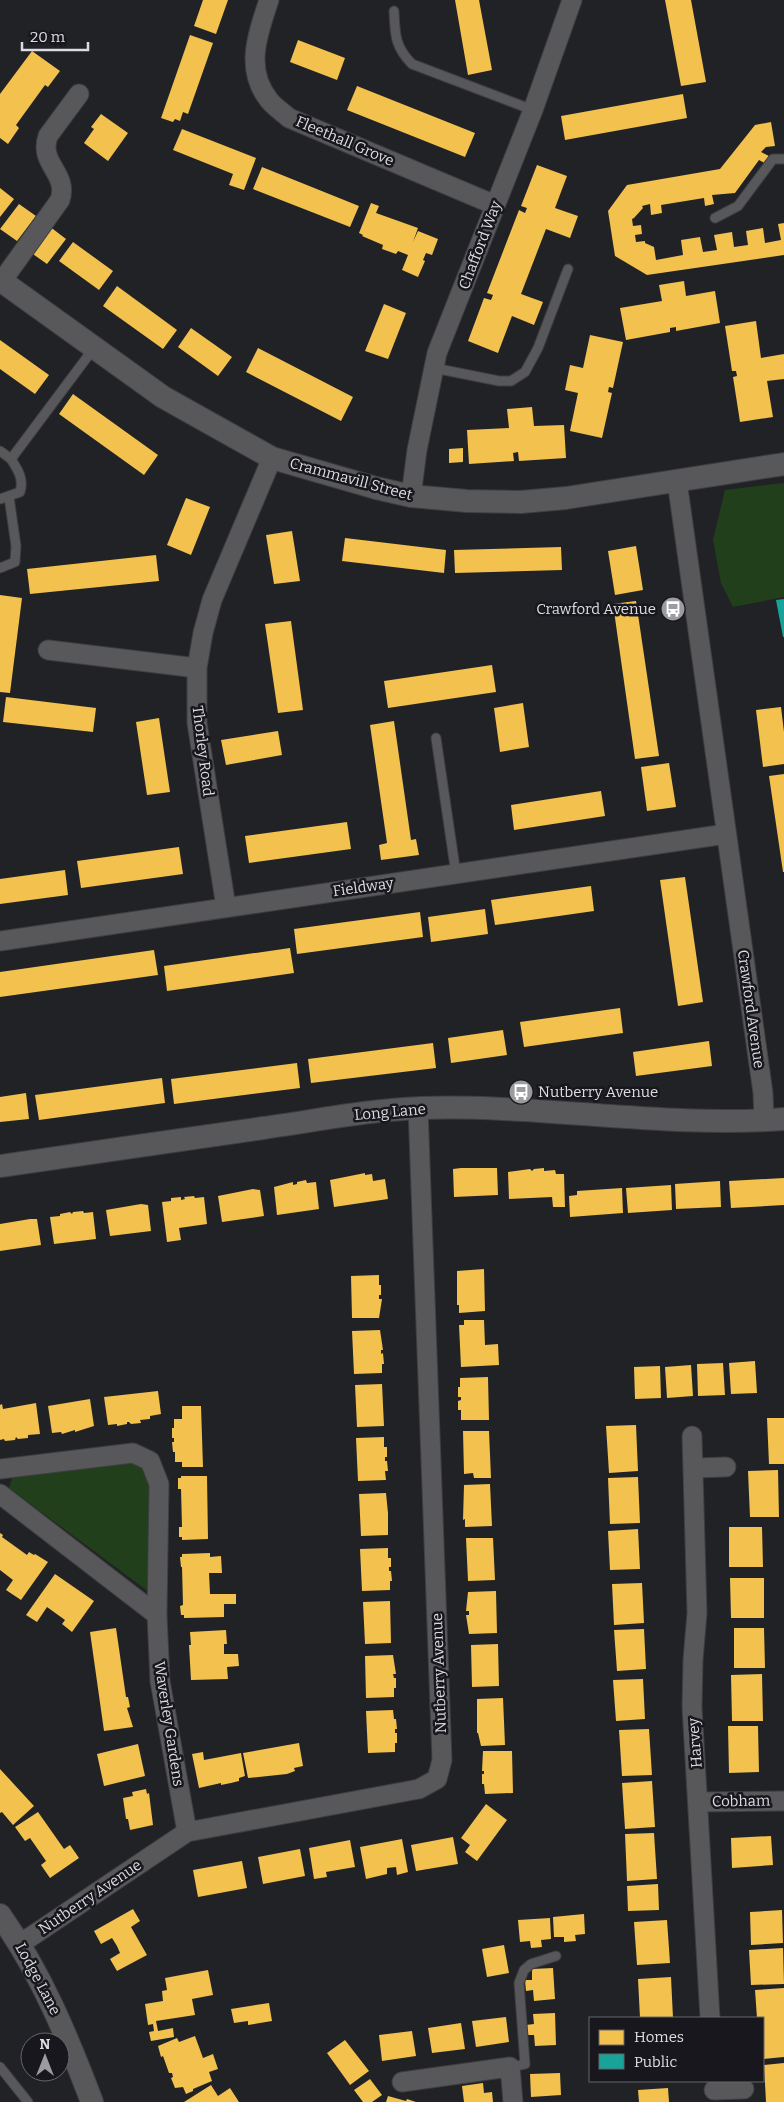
<svg xmlns="http://www.w3.org/2000/svg" width="784" height="2102" font-family="Bitter,serif">
	<style>
		.green { fill: #223f1c }
		.homes { fill: #f2c14e }
		.public { fill: #17a398 }
		.lines { fill: none; stroke-linecap: round; stroke-linejoin: round }
		.service-casing { stroke: #3d3e41; stroke-width: 11 }
		.minor-casing { stroke: #3d3e41; stroke-width: 21 }
		.tertiary-casing { stroke: #3d3e41; stroke-width: 24 }
		.service { stroke: #58585b; stroke-width: 9 }
		.minor { stroke: #58585b; stroke-width: 19 }
		.tertiary { stroke: #58585b; stroke-width: 22 }
		.labels { text-anchor: middle; stroke-width: 5; stroke-linejoin: round; paint-order: stroke }
		.street-label { font-size: 15px; fill: #dcdce1; stroke: #17171d }
		.poi-label { font-size: 15px; fill: #dcdce1; stroke: #17171d; text-anchor: end }
	</style>
	<rect width="100%" height="100%" fill="#212226"/>
	<path class="green" d="M784 483V597L733 607 721 583 713 540 725 490Z
		M125 1456 149 1471V1592L9 1488 14 1473Z"/>
	<path class="homes" d="M203 0H228L216 34 194 26Z
		M455 0H479L492 70 468 75Z
		M665 0H691L706 82 681 86Z
		M190 35 213 43 188 114 183 112 180 121 175 119 173 122 161 118Z
		M298 40 345 58 337 80 290 62Z
		M32 51 60 71 48 87 45 85 16 125 19 128 8 144 0 138V94Z
		M357 86 475 133 465 157 347 110Z
		M683 94 687 118 565 140 561 116Z
		M101 114 128 133 108 161 84 143 94 129 91 127Z
		M771 122 775 146 766 147 761 152 771 157 766 164 759 160 735 193 712 195 714 204 705 206 704 198 661 205 662 213 651 215 650 204 642 206 643 208 634 218 632 219 633 226 641 225 642 234 635 235 636 242 645 241V243L654 247 656 260 683 255 681 240 700 237 703 252 717 250 714 235 732 232 734 247 748 245 746 231 763 228 765 243 781 240 778 224 784 223V255L647 275 615 256 608 211 627 185 720 169 755 125Z
		M182 129 256 158 244 190 229 185 233 174 173 150Z
		M537 165 567 176 555 208 578 216 570 238 546 229 521 294 543 302 534 325 512 316 498 353 468 341 484 298 491 300 493 295 487 293 519 210 525 213 527 208 521 206Z
		M262 167 359 206 350 227 253 189Z
		M0 188 14 199 0 217Z
		M371 203 379 206 376 213 418 228 413 242 418 231 438 239 432 255 426 253 423 260 425 261 418 277 402 270 408 255 398 251 396 254 382 249 383 245 362 236 363 235 359 233Z
		M19 204 36 216 17 241 0 229Z
		M49 226 66 239 47 264 30 252Z
		M73 242 113 271 99 290 59 261Z
		M684 281 686 296 715 291 720 323 676 331V327L670 328V332L626 340 620 308 662 301 659 285Z
		M117 286 177 330 163 349 103 306Z
		M384 304 406 313 388 359 365 351Z
		M756 321 761 358 784 354V379L767 381 773 417 740 422 733 377 737 376 736 371H732L725 326Z
		M191 328 232 357 218 376 178 347Z
		M590 335 623 342 613 388 609 387 608 392 612 393 602 438 570 431 578 393 565 390 570 365 583 368Z
		M0 340 49 375 35 394 0 369Z
		M258 348 353 397 341 421 246 372Z
		M73 394 158 455 144 475 59 414Z
		M532 407 534 426 564 425 566 458 519 461 518 452 513 453 514 461 469 464 467 430 509 428 507 409Z
		M463 448V462L449 463V449Z
		M186 498 210 507 191 555 167 545Z
		M292 531 300 581 274 584 266 535Z
		M345 538 446 550 444 573 342 561Z
		M636 546 643 590 615 595 608 551Z
		M561 547 562 570 455 573 454 550Z
		M156 555 159 581 30 594 27 569Z
		M0 595 22 598 10 693 0 692Z
		M636 601 659 756 635 759 613 604Z
		M291 621 303 710 278 713 265 624Z
		M492 665 496 692 388 708 384 681Z
		M6 697 96 708 93 732 3 722Z
		M523 703 529 747 500 752 494 708Z
		M781 707 784 732V764L763 767 756 710Z
		M159 718 170 792 147 795 136 722Z
		M394 721 411 840 416 839 419 855 381 860 379 845 387 843 370 725Z
		M278 731 282 755 226 765 221 740Z
		M669 763 676 807 647 811 641 767Z
		M784 774V872H783L769 776Z
		M601 791 605 816 514 830 511 805Z
		M347 822 351 849 249 863 245 836Z
		M179 847 183 874 81 888 77 861Z
		M65 870 68 895 0 904V879Z
		M685 877 703 1002 678 1006 660 880Z
		M591 886 594 911 495 925 491 900Z
		M485 909 488 934 431 942 428 917Z
		M420 912 423 937 297 954 294 929Z
		M290 948 294 973 167 991 164 966Z
		M154 950 158 975 0 997V972Z
		M620 1008 623 1033 524 1047 520 1022Z
		M503 1030 507 1055 451 1063 448 1038Z
		M709 1041 712 1066 636 1076 633 1052Z
		M433 1043 436 1068 311 1083 308 1059Z
		M297 1063 300 1088 174 1104 171 1079Z
		M162 1078 165 1103 39 1120 35 1095Z
		M26 1093 29 1119 0 1122V1097Z
		M461 1168H497L498 1195 454 1197 453 1169Z
		M544 1168V1171L555 1170 556 1174H564L565 1207H553L552 1197 509 1199 508 1172 530 1169 532 1171 534 1169Z
		M365 1173V1175L372 1174 373 1181 385 1179 388 1199 334 1207 330 1180Z
		M784 1178V1205L731 1208 729 1181Z
		M306 1180 307 1183 316 1182 319 1209 277 1215 274 1187 293 1182V1185L297 1184V1182Z
		M720 1181 721 1207 676 1209 675 1184Z
		M671 1185 672 1210 628 1213 626 1188Z
		M622 1188 623 1213 570 1217 569 1196 577 1195V1191Z
		M253 1189 260 1190 264 1216 222 1222 218 1196Z
		M194 1196 195 1198 204 1197 207 1224 179 1228 181 1240 167 1242 162 1202 171 1201V1198L181 1197V1200L185 1199 184 1197Z
		M141 1204 148 1205 151 1231 110 1236 106 1210Z
		M83 1211 84 1213 93 1212 96 1239 54 1244 50 1217 60 1216V1214L70 1212 72 1214 73 1212Z
		M30 1219H37L41 1245 0 1251V1224Z
		M484 1269 485 1311 459 1313V1305H457V1271Z
		M379 1275V1285H381V1295H379V1299H382L379 1318H352L351 1276Z
		M464 1320H484L485 1345 498 1344 499 1365 461 1367 459 1325H464Z
		M380 1330 383 1350H381V1354L383 1353 384 1364H382V1373L354 1374 352 1331Z
		M755 1361 757 1393 731 1394 729 1363Z
		M723 1363 725 1395 698 1396 697 1364Z
		M691 1365 693 1396 667 1398 665 1367Z
		M660 1366 661 1398 635 1399 634 1367Z
		M488 1377 489 1420H461V1410H458V1401L461 1400V1397H458V1387H460V1378Z
		M382 1384 384 1426 357 1427 355 1385Z
		M158 1391 161 1414 150 1416V1419L140 1420 141 1423 131 1424 129 1422H127V1424L117 1426V1424L108 1425 104 1397Z
		M90 1399 94 1426 75 1432V1430L62 1434 61 1432 52 1433 48 1406Z
		M36 1403 40 1434 28 1435V1438L18 1439 16 1437 15 1440 5 1441 4 1439 0 1440V1405L2 1404 3 1409Z
		M182 1406H201L203 1467H182V1462H175V1452H173L172 1442H174V1438H172V1428H174V1419H182Z
		M767 1418H784V1464H769Z
		M636 1425 638 1471 609 1473 606 1426Z
		M463 1431H489L491 1478H474L473 1473 464 1474Z
		M384 1437V1447H387V1457H385V1461H387L388 1471H385L386 1480 358 1481 356 1438Z
		M778 1470 779 1517H750L748 1471Z
		M181 1476H207L208 1539 182 1540V1537H179V1527H182L181 1489H178V1478H181Z
		M638 1477 640 1523 610 1524 608 1478Z
		M490 1484 492 1526 465 1527V1519L463 1520 464 1485Z
		M386 1493 388 1513V1535L361 1536 359 1494Z
		M729 1527H762L763 1567H729Z
		M638 1529 640 1569 610 1570 608 1531Z
		M0 1533 3 1535 2 1537 27 1555 29 1552 34 1555 35 1554 48 1562 21 1600 6 1590 13 1580 0 1570Z
		M466 1538H493L495 1580 468 1581Z
		M388 1548V1558H391V1567H389V1571H391L392 1581H390V1590L362 1591 360 1549Z
		M210 1553V1557L221 1556 222 1573H209L210 1594H236V1604H224V1617L184 1618V1615H181L180 1606 183 1605 182 1567H181L180 1557H182V1554Z
		M55 1574 94 1601 72 1632 62 1624 65 1620 47 1607 37 1622 26 1615Z
		M730 1578H764V1618H731Z
		M642 1583 644 1623 614 1625 612 1584Z
		M496 1591 497 1633 469 1634 466 1615H469V1611H466L468 1592Z
		M390 1601 391 1643 365 1644 363 1602Z
		M116 1628 126 1697H128L130 1707 127 1708 133 1727 104 1731 90 1632Z
		M734 1628H764L765 1668H734Z
		M644 1629 646 1669 617 1671 614 1630Z
		M226 1630 227 1644H224V1654H238L239 1666 227 1667 228 1679 191 1680 189 1645H191L190 1632Z
		M498 1644 499 1686 472 1687 471 1645Z
		M393 1655 396 1674H393L394 1678H396V1688H394V1697L366 1698 365 1656Z
		M762 1674 763 1721H732L731 1675Z
		M643 1679 645 1719 616 1721 613 1680Z
		M503 1698 505 1745 481 1746 478 1733H477V1699Z
		M393 1710 394 1719H396L397 1729H395V1733H397V1743H395V1752L368 1753 366 1711Z
		M728 1726H758L759 1772 729 1773Z
		M649 1729 652 1775 622 1776 619 1730Z
		M299 1743 303 1766 294 1768 295 1771 287 1774 248 1778 243 1753Z
		M138 1744 145 1776 104 1786 97 1754Z
		M483 1751H512L513 1793 485 1794 484 1784H482V1774H484V1771H482Z
		M203 1752 204 1760 241 1753 245 1776 239 1778V1781L231 1783 221 1785V1783L199 1788 192 1754Z
		M0 1769 34 1806 13 1825 2 1812 0 1813Z
		M652 1781 655 1827 625 1829 622 1783Z
		M146 1789 147 1794 149 1793 153 1825 130 1830 128 1819H126L123 1798 133 1796 132 1792Z
		M486 1804 507 1820 477 1861 465 1852 470 1845 461 1838Z
		M38 1812 64 1849 70 1845 79 1858 50 1878 41 1865 46 1861 30 1838 25 1841 15 1827Z
		M654 1833 657 1879 627 1881 625 1834Z
		M771 1836 773 1865 732 1868 731 1838Z
		M453 1837 458 1864 416 1871 411 1845Z
		M402 1839 408 1872 397 1875 396 1867 387 1868V1874L366 1879 360 1847Z
		M350 1840 355 1867 326 1872 327 1877 314 1879 309 1848Z
		M300 1849 305 1876 263 1884 258 1857Z
		M242 1861 247 1888 198 1897 193 1870Z
		M658 1884 659 1910 628 1911 627 1886Z
		M133 1909 140 1921 131 1927 147 1955 117 1971 110 1959 120 1953 117 1946 112 1938 101 1944 94 1931Z
		M782 1910 783 1943 751 1945 750 1912Z
		M584 1914 585 1934 575 1935 576 1941 564 1942V1937H554L553 1917Z
		M550 1918 551 1939 541 1940 542 1947 531 1948 530 1941 520 1942 518 1920Z
		M667 1920 670 1963 637 1965 634 1922Z
		M504 1945 509 1973 487 1977 482 1949Z
		M783 1948 784 1984 751 1985 749 1950Z
		M553 1968 555 1999 534 2001 533 1990 526 1991 525 1980H532V1969Z
		M208 1970 213 1995 192 1999 195 2015 156 2021 158 2031 173 2028 174 2037 151 2041 149 2032 154 2031 153 2024 148 2025 145 2004 163 2001 162 1991 167 1990 165 1978Z
		M671 1977 673 2018H640L638 1979Z
		M784 1988V2057L763 2059V2018H757L755 1990Z
		M269 2003 272 2021 248 2025V2021L234 2023 231 2009Z
		M555 2013 556 2045 535 2046 534 2035H527L526 2025 534 2024 533 2014Z
		M506 2017 509 2042 476 2047 472 2021Z
		M461 2023 465 2049 432 2053 428 2028Z
		M412 2031 416 2056 382 2061 379 2035Z
		M195 2036 203 2058 213 2054 218 2069 209 2072 212 2081 193 2089V2091L186 2094 183 2087 175 2088 171 2078 173 2077 172 2073H169L163 2056 161 2057 158 2046 177 2038 179 2042Z
		M345 2040 369 2071 350 2085 327 2053Z
		M784 2063V2102H766L764 2065Z
		M560 2073 561 2095 531 2097 530 2074Z
		M370 2079 382 2095 372 2102H363L354 2090Z
		M483 2083 484 2093 492 2092 493 2102H464L462 2086Z
		M211 2085 218 2096 230 2088 239 2102H184Z
		M668 2088 669 2102H639L638 2090Z
		M388 2096 406 2101 407 2099 416 2102H386Z"/>
	<path class="public" d="M784 599V637H783L776 600Z"/>
	<g class="lines">
		<defs>
			<path id="service" d="M394 11C395 35 395 47 412 64L533 110
				M715 218 738 206 773 159H784
				M434 368 499 381H511L525 372 538 348 568 269
				M0 451 11 459
				M0 499 20 492C24 479 18 470 11 459L94 348
				M0 568 15 562 16 546 9 497
				M436 738 456 874
				M0 2067 28 2102
				M510 2067 525 2064 519 1983 524 1970 531 1964 556 1956"/>
			<path id="minor" d="M269 0C258 33 244 69 269 100 274 107 283 112 289 118L495 205
				M2 281 60 200C69 173 38 164 48 136L79 94
				M677 481 763 1093 764 1120
				M411 496 417 450 437 353 533 110 572 0
				M48 650 197 668
				M226 907 197 723V668L203 633 212 600 272 458
				M0 941 726 834
				M692 1436 697 1613 693 1660 692 1707 710 2018
				M693 1468 726 1467
				M0 1469 133 1453 150 1461 159 1484 157 1615 160 1681 187 1832
				M0 1494 157 1615
				M698 1802 784 1801
				M20 1944 187 1832 419 1789 437 1779 442 1760 418 1108
				M402 2082 510 2067 513 2102
				M714 2090 744 2089"/>
			<path id="tertiary" d="M0 280 163 397 272 458 376 488 411 496 467 501 521 502 566 498 784 464
				M0 1166C88 1153 175 1141 263 1128 314 1121 368 1110 420 1108 541 1104 663 1128 784 1119
				M0 1915C41 1973 67 2036 92 2102"/>
		</defs>
		<use href="#service" class="service-casing"/>
		<use href="#minor" class="minor-casing"/>
		<use href="#tertiary" class="tertiary-casing"/>
		<use href="#service" class="service"/>
		<use href="#minor" class="minor"/>
		<use href="#tertiary" class="tertiary"/>
	</g>
	<defs>
		<symbol id="bus-disc" viewBox="-11 -11 22 22"><circle r="9.5" fill="#9b9ba0" stroke="#17171d"/><path d="M-5-6H5V4H4V6H2V4H-2V6H-4V4H-5ZM-3.5-4V0h7V-4ZM-3.5 1.2v1.5H-2V1.2ZM2 1.2v1.5H3.5V1.2Z" fill="#fff"/></symbol>
	</defs>
	<g fill-rule="evenodd">
		<use href="#bus-disc" x="659" y="595" width="28" height="28"/>
		<use href="#bus-disc" x="507" y="1078" width="28" height="28"/>
	</g>
	<g class="labels">
		<g class="street-label">
			<text transform="translate(345 141) rotate(23)" y="5">Fleethall Grove</text>
			<text transform="translate(480 245) rotate(-69)" y="5">Chafford Way</text>
			<text transform="translate(351 479) rotate(15)" y="5">Crammavill Street</text>
			<text transform="translate(203 751) rotate(83)" y="5">Thorley Road</text>
			<text transform="translate(363 887) rotate(-8)" y="5">Fieldway</text>
			<text transform="translate(751 1009) rotate(82)" y="5">Crawford Avenue</text>
			<text transform="translate(390 1112) rotate(-5)" y="5">Long Lane</text>
			<text transform="translate(439 1673) rotate(-92)" y="5">Nutberry Avenue</text>
			<text transform="translate(169 1724) rotate(81)" y="5">Waverley Gardens</text>
			<text transform="translate(695 1743) rotate(-94)" y="5">Harvey</text>
			<text transform="translate(741 1801) rotate(-1)" y="5">Cobham</text>
			<text transform="translate(90 1897) rotate(-34)" y="5">Nutberry Avenue</text>
			<text transform="translate(38 1979) rotate(62)" y="5">Lodge Lane</text>
		</g>
		<g class="poi-label">
			<text x="656" y="614">Crawford Avenue</text>
			<text x="538" y="1097" text-anchor="start">Nutberry Avenue</text>
		</g>
	</g>
	<rect x="589" y="2017" width="175" height="65" fill="#17171d" stroke="#66666b"/>
	<rect x="599" y="2030" width="25" height="15" fill="#f2c14e" stroke="#66666b"/>
	<text x="634" y="2042" font-size="15" fill="#dcdce1">Homes</text>
	<rect x="599" y="2054" width="25" height="15" fill="#17a398" stroke="#66666b"/>
	<text x="634" y="2067" font-size="15" fill="#dcdce1">Public</text>
	<g transform="translate(45 2057)"><circle r="24" fill="#17171d" stroke="#66666b"/>
	<path d="M0-4L9 19L0 12L-9 19Z" fill="#9b9ba0"/>
	<text y="-8" font-size="14" font-weight="bold" text-anchor="middle" fill="#dcdce1">N</text>
	</g>
	<path d="M22 42v8h66v-8" fill="none" stroke="#dcdce1" stroke-width="2.5"/>
	<text x="30" y="42" font-size="15" fill="#dcdce1" stroke="#17171d" stroke-width="4" paint-order="stroke">20 m</text>
</svg>
